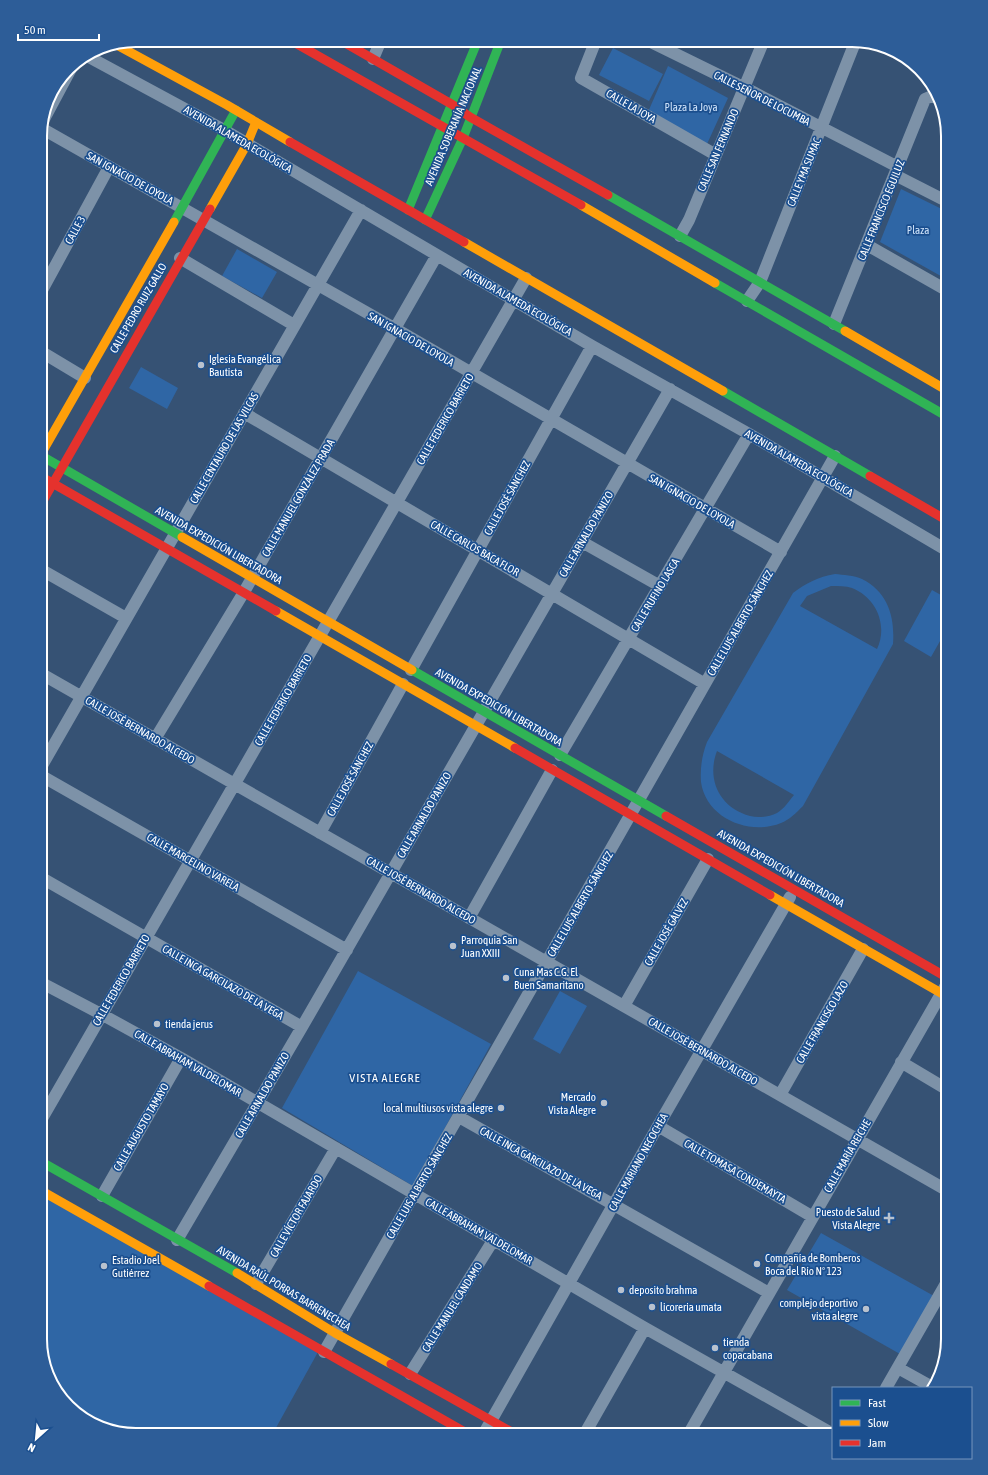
<svg xmlns="http://www.w3.org/2000/svg" width="988" height="1475" font-family="'Asap Condensed',sans-serif">
	<style>
		.green { fill: #2f66a5; fill-rule: evenodd }
		.lines { fill: none; stroke-linecap: round; stroke-linejoin: round }
		.street { stroke: #7d92a8; stroke-width: 12 }
		.fast { stroke: #30b455; stroke-width: 9 }
		.slow { stroke: #ff9f0a; stroke-width: 9 }
		.jam { stroke: #e5322d; stroke-width: 9 }
		.poi-dot { fill: #b9c2ce; stroke: #1b4f8f; stroke-width: 1.5 }
		.labels { text-anchor: middle; stroke-width: 3.5; stroke-linejoin: round; paint-order: stroke }
		.street-label { font-size: 11px; fill: #fff; stroke: #1b4f8f }
		.park-label { font-size: 11px; fill: #cfe3fa; stroke: #1b4f8f }
		.poi-label { font-size: 11px; fill: #fff; stroke: #1b4f8f; text-anchor: start }
		.neighbourhood-label { font-size: 12px; letter-spacing: 1px; fill: #fff; stroke: #1b4f8f }
		.rim { fill: none; stroke: #fff; stroke-width: 2 }
	</style>
	<rect width="100%" height="100%" fill="#365274"/>
	<path class="green" d="M613 48 663 74 649 101 599 75Z
		M668 66 728 98 707 144 648 112Z
		M901 189 948 212V280L880 242Z
		M237 249 277 272 262 298 222 276Z
		M141 367 178 388 167 409 129 388Z
		M835 574C843 575 854 575 862 579 888 592 895 617 893 644L803 806C796 813 789 820 781 823 749 836 706 818 701 782 700 768 702 755 707 742L793 593C806 583 818 577 835 574ZM831 586C838 586 846 586 852 588 877 598 888 626 877 649L800 606 807 596ZM717 751 794 795C789 801 784 809 777 813 769 817 758 818 750 816 720 808 706 780 717 751Z
		M932 590 948 599V627L931 657 904 641Z
		M358 971 491 1044 413 1186 282 1108Z
		M560 991 587 1006 560 1054 533 1039Z
		M40 1193 318 1352 272 1435H130L88 1422 53 1387 40 1339Z
		M821 1233 934 1296 900 1354 787 1290Z"/>
	<g class="lines">
		<path class="street" d="M596 40 581 78 716 155
			M647 40 753 92 898 167
			M87 56 224 130 592 346 749 434 948 551
			M373 59 381 40
			M42 123 73 65
			M41 128 394 328 781 552
			M895 175 948 202
			M680 236 689 220 764 40
			M867 245 948 291
			M180 258 294 325
			M40 294 109 167
			M747 301 760 282 856 40
			M834 324 925 99 932 96 938 99
			M40 351 85 378
			M244 413 705 684
			M582 542 660 586
			M40 569 126 618
			M411 670 592 346
			M40 673 948 1191
			M155 739 244 592 437 255
			M560 755 749 434
			M40 769 361 210
			M40 775 347 950
			M320 833 403 684
			M40 877 302 1027
			M469 918 552 770
			M40 982 101 1014 181 1058 645 1328 833 1434
			M624 1006 708 859
			M901 1062 948 1090
			M780 1095 863 949
			M459 1117 769 1293
			M40 1122 526 278
			M658 1126 813 1217
			M102 1196 181 1058
			M177 1240 302 1027 670 389
			M256 1284 336 1148
			M324 1352 835 456
			M898 1368 934 1388
			M410 1374 494 1239
			M886 1388 948 1280
			M483 1435 658 1126 790 897
			M584 1435 645 1328
			M688 1435 945 987"/>
		<path class="fast" d="M608 195 845 331
			M408 210 478 40
			M425 220 463 138 501 40
			M174 222 236 110
			M715 283 948 417
			M723 391 870 476
			M40 455 182 537
			M412 670 666 816
			M40 1161 237 1273"/>
		<path class="slow" d="M115 44 227 105 290 142
			M581 205 715 283
			M210 209 247 144 256 122
			M464 242 723 391
			M845 331 948 391
			M40 456 174 222
			M182 537 412 670
			M276 611 515 748
			M770 895 948 997
			M40 1190 209 1286
			M237 1273 335 1333 391 1364"/>
		<path class="jam" d="M290 40 581 205
			M340 40 453 105 470 117 608 195
			M290 142 464 242
			M40 476 276 611
			M870 476 948 521
			M40 506 210 209
			M515 748 770 895
			M666 816 948 978
			M209 1286 470 1435
			M391 1364 517 1435"/>
	</g>
	<g class="poi-dot">
		<circle cx="201" cy="365" r="4"/>
		<circle cx="453" cy="946" r="4"/>
		<circle cx="506" cy="978" r="4"/>
		<circle cx="157" cy="1024" r="4"/>
		<circle cx="604" cy="1103" r="4"/>
		<circle cx="501" cy="1108" r="4"/>
		<path d="M887 1212h4v4h4v4h-4v4h-4v-4h-4v-4h4z"/>
		<circle cx="757" cy="1264" r="4"/>
		<circle cx="104" cy="1266" r="4"/>
		<circle cx="621" cy="1290" r="4"/>
		<circle cx="652" cy="1307" r="4"/>
		<circle cx="866" cy="1309" r="4"/>
		<circle cx="715" cy="1348" r="4"/>
	</g>
	<g class="labels">
		<g class="street-label">
			<text transform="translate(762 98) rotate(27)" y="4">CALLE SEÑOR DE LOCUMBA</text>
			<text transform="translate(631 106) rotate(30)" y="4">CALLE LA JOYA</text>
			<text transform="translate(453 126) rotate(-67)" y="4">AVENIDA SOBERANÍA NACIONAL</text>
			<text transform="translate(238 139) rotate(30)" y="4">AVENIDA ALAMEDA ECOLÓGICA</text>
			<text transform="translate(718 150) rotate(-67)" y="4">CALLE SAN FERNANDO</text>
			<text transform="translate(804 172) rotate(-68)" y="4">CALLE YMA SUMAC</text>
			<text transform="translate(130 178) rotate(29)" y="4">SAN IGNACIO DE LOYOLA</text>
			<text transform="translate(881 210) rotate(-68)" y="4">CALLE FRANCISCO EGUILUZ</text>
			<text transform="translate(75 230) rotate(-61)" y="4">CALLE 3</text>
			<text transform="translate(518 302) rotate(30)" y="4">AVENIDA ALAMEDA ECOLÓGICA</text>
			<text transform="translate(138 308) rotate(-60)" y="4">CALLE PEDRO RUIZ GALLO</text>
			<text transform="translate(411 339) rotate(30)" y="4">SAN IGNACIO DE LOYOLA</text>
			<text transform="translate(445 419) rotate(-60)" y="4">CALLE FEDERICO BARRETO</text>
			<text transform="translate(224 448) rotate(-60)" y="4">CALLE CENTAURO DE LAS VILCAS</text>
			<text transform="translate(799 463) rotate(30)" y="4">AVENIDA ALAMEDA ECOLÓGICA</text>
			<text transform="translate(298 498) rotate(-60)" y="4">CALLE MANUEL GONZÁLEZ PRADA</text>
			<text transform="translate(507 498) rotate(-61)" y="4">CALLE JOSÉ SÁNCHEZ</text>
			<text transform="translate(692 501) rotate(30)" y="4">SAN IGNACIO DE LOYOLA</text>
			<text transform="translate(586 534) rotate(-60)" y="4">CALLE ARNALDO PANIZO</text>
			<text transform="translate(219 545) rotate(30)" y="4">AVENIDA EXPEDICIÓN LIBERTADORA</text>
			<text transform="translate(475 548) rotate(30)" y="4">CALLE CARLOS BACA FLOR</text>
			<text transform="translate(655 595) rotate(-59)" y="4">CALLE RUFINO LASCA</text>
			<text transform="translate(740 623) rotate(-60)" y="4">CALLE LUIS ALBERTO SÁNCHEZ</text>
			<text transform="translate(283 700) rotate(-60)" y="4">CALLE FEDERICO BARRETO</text>
			<text transform="translate(499 707) rotate(30)" y="4">AVENIDA EXPEDICIÓN LIBERTADORA</text>
			<text transform="translate(140 730) rotate(30)" y="4">CALLE JOSÉ BERNARDO ALCEDO</text>
			<text transform="translate(350 779) rotate(-61)" y="4">CALLE JOSÉ SÁNCHEZ</text>
			<text transform="translate(424 815) rotate(-60)" y="4">CALLE ARNALDO PANIZO</text>
			<text transform="translate(193 862) rotate(30)" y="4">CALLE MARCELINO VARELA</text>
			<text transform="translate(781 868) rotate(30)" y="4">AVENIDA EXPEDICIÓN LIBERTADORA</text>
			<text transform="translate(421 890) rotate(30)" y="4">CALLE JOSÉ BERNARDO ALCEDO</text>
			<text transform="translate(580 904) rotate(-60)" y="4">CALLE LUIS ALBERTO SÁNCHEZ</text>
			<text transform="translate(666 932) rotate(-60)" y="4">CALLE JOSÉ GÁLVEZ</text>
			<text transform="translate(121 980) rotate(-60)" y="4">CALLE FEDERICO BARRETO</text>
			<text transform="translate(223 982) rotate(30)" y="4">CALLE INCA GARCILAZO DE LA VEGA</text>
			<text transform="translate(822 1022) rotate(-60)" y="4">CALLE FRANCISCO LAZO</text>
			<text transform="translate(703 1051) rotate(30)" y="4">CALLE JOSÉ BERNARDO ALCEDO</text>
			<text transform="translate(188 1063) rotate(30)" y="4">CALLE ABRAHAM VALDELOMAR</text>
			<text transform="translate(262 1095) rotate(-60)" y="4">CALLE ARNALDO PANIZO</text>
			<text transform="translate(141 1127) rotate(-60)" y="4">CALLE AUGUSTO TAMAYO</text>
			<text transform="translate(847 1156) rotate(-60)" y="4">CALLE MARÍA REICHE</text>
			<text transform="translate(638 1162) rotate(-61)" y="4">CALLE MARIANO NECOCHEA</text>
			<text transform="translate(541 1163) rotate(29)" y="4">CALLE INCA GARCILAZO DE LA VEGA</text>
			<text transform="translate(735 1171) rotate(30)" y="4">CALLE TOMASA CONDEMAYTA</text>
			<text transform="translate(419 1186) rotate(-60)" y="4">CALLE LUIS ALBERTO SÁNCHEZ</text>
			<text transform="translate(296 1216) rotate(-60)" y="4">CALLE VÍCTOR FAJARDO</text>
			<text transform="translate(479 1231) rotate(30)" y="4">CALLE ABRAHAM VALDELOMAR</text>
			<text transform="translate(284 1288) rotate(31)" y="4">AVENIDA RAÚL PORRAS BARRENECHEA</text>
			<text transform="translate(452 1307) rotate(-58)" y="4">CALLE MANUEL CANDAMO</text>
		</g>
		<g class="park-label">
			<text x="691" y="111">Plaza La Joya</text>
			<text x="918" y="234">Plaza</text>
		</g>
		<g class="poi-label">
			<text x="209" y="363">Iglesia Evangélica<tspan x="209" dy="13">Bautista</tspan></text>
			<text x="461" y="944">Parroquia San<tspan x="461" dy="13">Juan XXIII</tspan></text>
			<text x="514" y="976">Cuna Mas C.G. El<tspan x="514" dy="13">Buen Samaritano</tspan></text>
			<text x="165" y="1028">tienda jerus</text>
			<text x="596" y="1101" text-anchor="end">Mercado<tspan x="596" dy="13">Vista Alegre</tspan></text>
			<text x="493" y="1112" text-anchor="end">local multiusos vista alegre</text>
			<text x="880" y="1216" text-anchor="end">Puesto de Salud<tspan x="880" dy="13">Vista Alegre</tspan></text>
			<text x="765" y="1262">Compañía de Bomberos<tspan x="765" dy="13">Boca del Río Nº 123</tspan></text>
			<text x="112" y="1264">Estadio Joel<tspan x="112" dy="13">Gutiérrez</tspan></text>
			<text x="629" y="1294">deposito brahma</text>
			<text x="858" y="1307" text-anchor="end">complejo deportivo<tspan x="858" dy="13">vista alegre</tspan></text>
			<text x="660" y="1311">licoreria umata</text>
			<text x="723" y="1346">tienda<tspan x="723" dy="13">copacabana</tspan></text>
		</g>
		<g class="neighbourhood-label">
			<text x="385" y="1082">VISTA ALEGRE</text>
		</g>
	</g>
	<path d="M0 0H988V1475H0ZM136 47H852A89 89 0 0 1 941 136V1339A89 89 0 0 1 852 1428H136A89 89 0 0 1 47 1339V136A89 89 0 0 1 136 47Z" fill="#2d5d98" fill-rule="evenodd"/>
	<path class="rim" d="M136 47H852A89 89 0 0 1 941 136V1339A89 89 0 0 1 852 1428H136A89 89 0 0 1 47 1339V136A89 89 0 0 1 136 47Z"/>
	<rect x="832" y="1387" width="140" height="72" fill="#1b4f8f" stroke="#7695bc"/>
	<rect x="840" y="1400" width="20" height="6" fill="#30b455" stroke="#7695bc"/>
	<text x="868" y="1407" font-size="12" fill="#ffffff">Fast</text>
	<rect x="840" y="1420" width="20" height="6" fill="#ff9f0a" stroke="#7695bc"/>
	<text x="868" y="1427" font-size="12" fill="#ffffff">Slow</text>
	<rect x="840" y="1440" width="20" height="6" fill="#e5322d" stroke="#7695bc"/>
	<text x="868" y="1447" font-size="12" fill="#ffffff">Jam</text>
	<g transform="translate(36 1439) rotate(207)" stroke="#1b4f8f" stroke-width="3" paint-order="stroke">
	<path d="M0-3L7 15L0 10L-7 15Z" fill="#ffffff"/>
	<text y="-6" font-size="11" font-weight="bold" text-anchor="middle" fill="#ffffff">N</text>
	</g>
	<path d="M18 34v6h81v-6" fill="none" stroke="#ffffff" stroke-width="2"/>
	<text x="24" y="34" font-size="12" fill="#ffffff" stroke="#1b4f8f" stroke-width="3" paint-order="stroke">50 m</text>
</svg>
